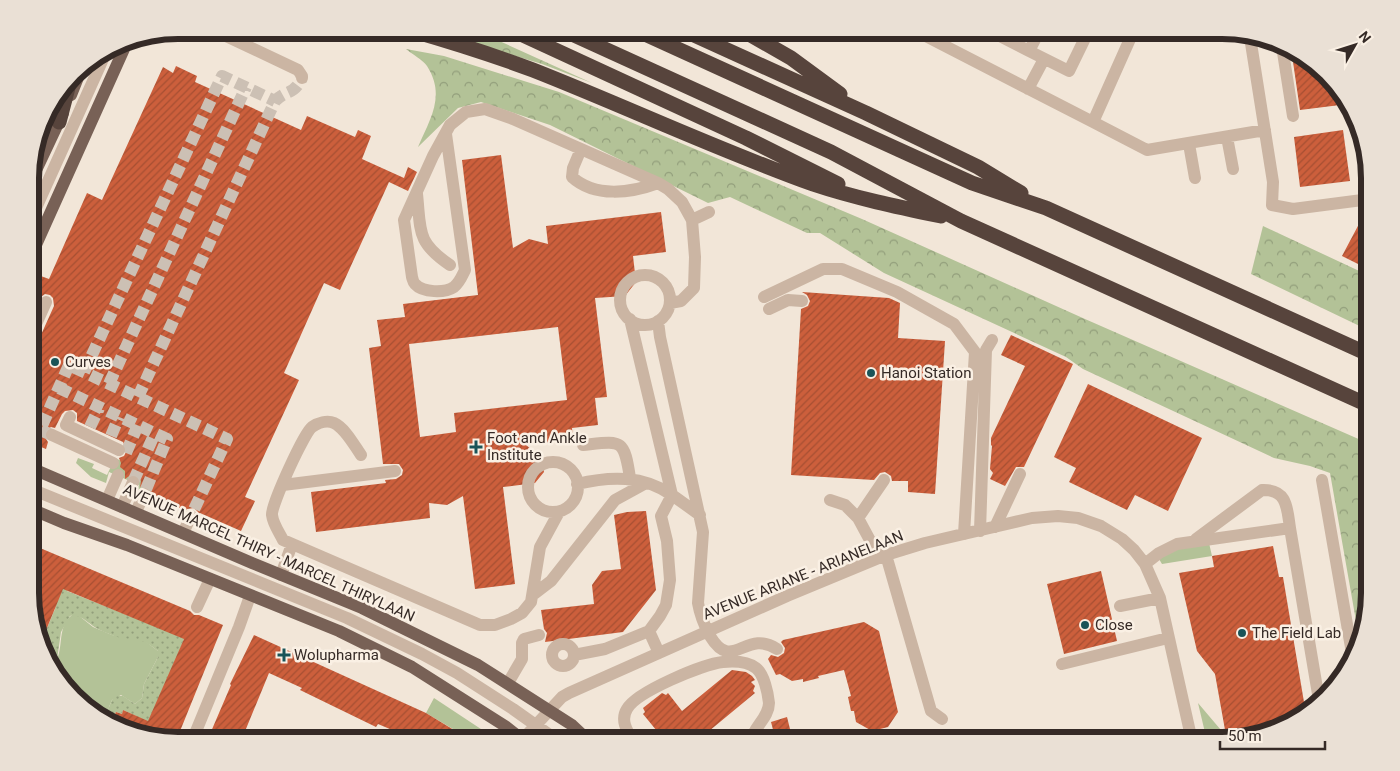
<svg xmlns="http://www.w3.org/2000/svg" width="1400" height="771" font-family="Roboto,sans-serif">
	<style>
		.green { fill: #b3c297 }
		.forest { fill: url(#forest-crowns) }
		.garden { fill: url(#garden-dots) }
		.building { fill: url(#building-hatch); fill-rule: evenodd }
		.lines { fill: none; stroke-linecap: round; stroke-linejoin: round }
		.minor-tunnel { stroke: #ccc0b4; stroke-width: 12; stroke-dasharray: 12 6; stroke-linecap: butt }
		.minor { stroke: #cbb5a3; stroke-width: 12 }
		.major { stroke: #786156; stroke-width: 12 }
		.highway { stroke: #57443c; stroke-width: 15 }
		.poi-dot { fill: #195458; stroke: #faf0e4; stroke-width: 2 }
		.labels { text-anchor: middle; stroke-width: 5; stroke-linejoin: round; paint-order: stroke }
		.poi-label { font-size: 15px; fill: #352a26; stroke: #faf0e4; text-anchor: start }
		.street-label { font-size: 15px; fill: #352a26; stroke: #faf0e4 }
		.rim { fill: none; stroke: #352a26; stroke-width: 6 }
	</style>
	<defs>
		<pattern id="forest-crowns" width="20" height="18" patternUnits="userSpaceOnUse" patternTransform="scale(1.25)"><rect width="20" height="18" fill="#b3c297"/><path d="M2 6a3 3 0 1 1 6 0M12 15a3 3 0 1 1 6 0" fill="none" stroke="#929e7b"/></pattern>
		<pattern id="garden-dots" width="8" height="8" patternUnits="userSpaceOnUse" patternTransform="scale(1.25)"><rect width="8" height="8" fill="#b3c297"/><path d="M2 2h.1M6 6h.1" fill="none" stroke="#929e7b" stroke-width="1.8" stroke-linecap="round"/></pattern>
		<pattern id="building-hatch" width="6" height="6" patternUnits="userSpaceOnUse" patternTransform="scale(1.25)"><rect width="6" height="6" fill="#cc5f3c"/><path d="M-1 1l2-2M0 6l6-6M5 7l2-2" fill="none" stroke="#a64f32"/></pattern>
	</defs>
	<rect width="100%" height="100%" fill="#f2e6d8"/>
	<path class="green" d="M78 458 94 464 92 468 107 475 115 458 161 479 152 498 137 491 139 485 109 472 106 483 91 477 76 463Z
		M1209 543 1212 556 1162 564 1159 559 1171 550Z
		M72 615H78L93 627 112 635 126 638 133 637 145 641 158 651V657L144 684 142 698 135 704 121 695 112 700 103 721 55 676 52 666C66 654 55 627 72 615Z
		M434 698 490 735 493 741H465L468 738 426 713Z
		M1198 703 1226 736 1227 741H1207Z"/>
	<path class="forest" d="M430 30H475L592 83 542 64Z
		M406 49 444 56 559 92 862 219 1085 319 1370 444V603L1359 638 1330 473 1310 466 1274 458 1083 369 1066 357 884 273 820 233H807L730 197 708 203 550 125 481 102 458 108 418 147C430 119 446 96 427 66 423 60 412 54 406 49Z
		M1263 226 1370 276V331L1251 274Z"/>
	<path class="garden" d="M60 585 68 588 67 591 142 621 186 634 164 690H162L149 726 134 720 136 716 123 710 122 714 116 712 111 723 103 721 112 700 116 696H123L135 704 142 698 144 684 158 657V651C143 639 140 640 122 638 115 637 107 633 100 630 90 626 81 613 70 616L61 632 57 660 52 666 42 640 55 609Z"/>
	<path class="building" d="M1291 48 1296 50 1345 96 1348 104 1300 110Z
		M176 66 197 76 195 82 301 130 307 116 355 137 358 130 371 136 362 159 404 178 408 167 417 172 408 191 389 182 340 290 324 283 284 373 299 380 245 497 255 501 241 531 200 513 199 519 198 512 194 508 187 509 184 512V510L153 496 151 497 150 489 144 486 140 487 141 481 137 475 132 474 125 479V471L120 467 121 463 119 458 124 456 127 450 123 442 77 421V413L73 410 65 411 62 414 55 428 51 427 45 431 44 436 48 442 46 449 31 443V357L54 306 53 298 50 295 45 294 38 299 31 296V289L38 275 49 279 87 193 102 200 163 67 173 73Z
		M1343 130 1350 181 1300 187 1294 137Z
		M501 155 513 248 529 239 548 244 546 226 661 212 666 252 633 256 636 282 625 296 595 298 607 397 595 398 598 425 572 428 573 440 526 445 542 458 544 472 535 483 503 487 515 584 475 589 463 496 447 505 429 503 430 518 316 532 311 492 386 483 385 480 396 479 402 475 403 470 399 464H383L369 348 381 346 377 320 405 317 403 304 478 295 462 160ZM558 327 567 400 454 413 456 432 420 437 409 344Z
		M1368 207H1370V270L1342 256Z
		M802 292 889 298 900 303 898 338 945 341 935 494 908 492V481H892L891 476 885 472 880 473 874 480 791 475 801 309 808 306 810 301 807 295Z
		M1011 335 1073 364 1024 467H1016L1005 486 990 479 993 473 990 469 992 446 991 445V438L1025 366 1001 355Z
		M1088 384 1202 438 1168 511 1135 495 1127 510 1069 482 1076 468 1054 457Z
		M646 511 656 590 623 632 545 642 547 633 544 629 541 610 594 604 592 585 602 571 621 569 614 515 627 512Z
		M1273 546 1279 577H1283L1306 714 1232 741H1227L1215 674 1197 651 1179 573 1214 567 1212 556Z
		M40 548 190 611 194 615H199L223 625 176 741 111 723 116 712 122 714 123 710 148 721 184 639 63 589 42 640 31 613V571Z
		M1101 571 1117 641 1064 654 1047 584Z
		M864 622 879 631 898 712 888 727 872 731 856 722 854 711H851L848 697 851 696 844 670 818 676 819 678 803 682V679L792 681 780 674 776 675 768 659 771 655 778 657 784 653 785 648 781 642 783 640Z
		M254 635 426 713 472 741H416L405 734 404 735 378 724 376 727 300 690 302 688 269 673 241 741H207L231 685 230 684Z
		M732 670 746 672 752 676 755 680 751 682 755 686 753 691 755 693 703 736 707 741H668L663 734 661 736 643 714 645 712 643 708 662 693 666 695 668 693 682 711Z
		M787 717 793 741H776L771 722Z"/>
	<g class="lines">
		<path class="minor-tunnel" d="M84 372 222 76 275 101
			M109 384 246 87
			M59 388 167 439 144 494
			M138 397 275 101C287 89 293 96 302 78
			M90 427 99 408
			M52 435 40 430 69 365 227 439 191 516
			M111 436 119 417
			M126 453 138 425
			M133 482 155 433"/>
		<path class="minor" d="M219 30 224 35 298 70 302 76V78
			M914 30 1093 122
			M988 30 1029 51
			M1040 30 1029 51 1069 71 1089 30
			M1134 30 1093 122 1147 150 1265 130
			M1250 37 1273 182 1272 205 1293 209 1370 199
			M1282 46 1293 116
			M1028 89 1044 59
			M446 134 465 270C462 276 460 282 454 287 445 293 423 293 415 284 413 282 413 280 412 277L404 220 433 156 450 125 466 112 485 109 513 119 658 183 668 189 682 202 692 220 695 257 694 288 681 301 670 303
			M1227 137 1233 169
			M1189 144 1195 178
			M581 149 573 168 572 177C595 198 631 193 658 183
			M1368 162 1370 174
			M417 194C421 231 416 242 450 265
			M31 219 107 50
			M692 220 709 212
			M620 300a25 25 0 1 1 50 0a25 25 0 1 1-50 0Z
			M764 297 823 269H842L897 292 954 324 975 352 964 534
			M769 309 788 300 802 301
			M630 319 672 495 700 515
			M658 321 660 337 703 532 698 603C700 615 704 625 710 636 733 674 745 628 777 649
			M31 335 46 302
			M70 417 66 425 119 450
			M52 435 113 463
			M583 445C622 441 624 438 630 478
			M361 455C354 445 345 428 334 423 327 420 318 423 312 427 304 433 271 505 272 515 273 524 279 532 283 540L480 625H495L511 619 522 613 531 602 540 547 559 512
			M528 487a25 25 0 1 1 50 0a25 25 0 1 1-50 0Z
			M1322 480 1353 659
			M283 485 395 471
			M31 489 347 618 422 654 457 673 513 709 558 741
			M107 500 118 475
			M830 500 845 505 858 518
			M122 507 133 482
			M136 512 144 494
			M995 527 1020 474
			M980 531 986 350 992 340
			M183 533 191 516
			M1196 539 1262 490C1288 489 1287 509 1290 528
			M886 555 931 711 942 719
			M879 557 858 518 884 480
			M1145 564 1159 553 1177 544 1290 528 1319 700
			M281 575 292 544
			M534 594 551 581 615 500 646 483
			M1120 606 1160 598
			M197 607 210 579
			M649 631 659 653
			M552 655a11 11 0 1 1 22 0a11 11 0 1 1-22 0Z
			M574 655 605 649 649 631 660 616 666 605 670 580 667 541 661 516 672 495C643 475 610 476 577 484
			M1062 664 1168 638
			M508 683 522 659V643L524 639 539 635
			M192 741 239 627 250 596
			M521 741 562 697 569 693 787 596 886 555 925 543 1032 518 1058 516 1078 518 1101 526 1122 539 1134 550 1145 564 1160 598 1192 741
			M633 741C627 731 620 720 627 709 636 692 703 664 723 662 733 661 747 661 756 668 764 674 768 693 769 703 769 718 753 727 751 741"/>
		<path class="major" d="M71 95 83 65
			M31 181 63 113
			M31 256 128 40
			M31 468 252 563 362 608 478 665 572 725 589 741
			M31 509 64 523 127 545 339 631 412 667 505 726 524 741"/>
		<path class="highway" d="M410 30C452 42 493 55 533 70 627 107 718 150 813 184 855 198 898 207 941 216
			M512 30 746 138 838 184
			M563 30 831 152 961 221 1370 406
			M636 30 972 183 1046 208 1370 355
			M683 30 866 113 978 167 1021 193
			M742 30 791 58 840 94
			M59 122 70 80"/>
	</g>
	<g class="poi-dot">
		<circle cx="55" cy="362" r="5"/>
		<circle cx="871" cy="373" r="5"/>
		<path d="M473.5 439.5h5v5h5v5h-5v5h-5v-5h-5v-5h5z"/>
		<circle cx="1085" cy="625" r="5"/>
		<circle cx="1242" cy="633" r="5"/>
		<path d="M281.5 647.5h5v5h5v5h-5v5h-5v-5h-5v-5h5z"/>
	</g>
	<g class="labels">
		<g class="poi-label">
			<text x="65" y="367">Curves</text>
			<text x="881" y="378">Hanoi Station</text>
			<text x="487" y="443">Foot and Ankle<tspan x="487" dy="17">Institute</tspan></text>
			<text x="1095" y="630">Close</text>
			<text x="1252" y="638">The Field Lab</text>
			<text x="294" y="660">Wolupharma</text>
		</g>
		<g class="street-label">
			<text transform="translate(269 553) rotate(24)" y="5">AVENUE MARCEL THIRY - MARCEL THIRYLAAN</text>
			<text transform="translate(803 575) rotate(-22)" y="5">AVENUE ARIANE - ARIANELAAN</text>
		</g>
	</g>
	<path d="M0 0H1400V771H0ZM178 39H1222A139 139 0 0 1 1361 178V593A139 139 0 0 1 1222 732H178A139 139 0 0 1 39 593V178A139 139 0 0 1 178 39Z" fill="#eae0d5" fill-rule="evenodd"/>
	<path class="rim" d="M178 39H1222A139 139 0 0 1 1361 178V593A139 139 0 0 1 1222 732H178A139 139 0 0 1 39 593V178A139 139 0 0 1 178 39Z"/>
	<g transform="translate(1355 45) rotate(51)" stroke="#faf0e4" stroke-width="4" paint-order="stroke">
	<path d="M0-4L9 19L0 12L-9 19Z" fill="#352a26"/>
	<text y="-8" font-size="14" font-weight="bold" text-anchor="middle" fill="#352a26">N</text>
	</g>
	<path d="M1220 741v8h105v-8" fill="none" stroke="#352a26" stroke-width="2.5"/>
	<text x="1228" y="741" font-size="15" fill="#352a26" stroke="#faf0e4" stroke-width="4" paint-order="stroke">50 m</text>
</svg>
